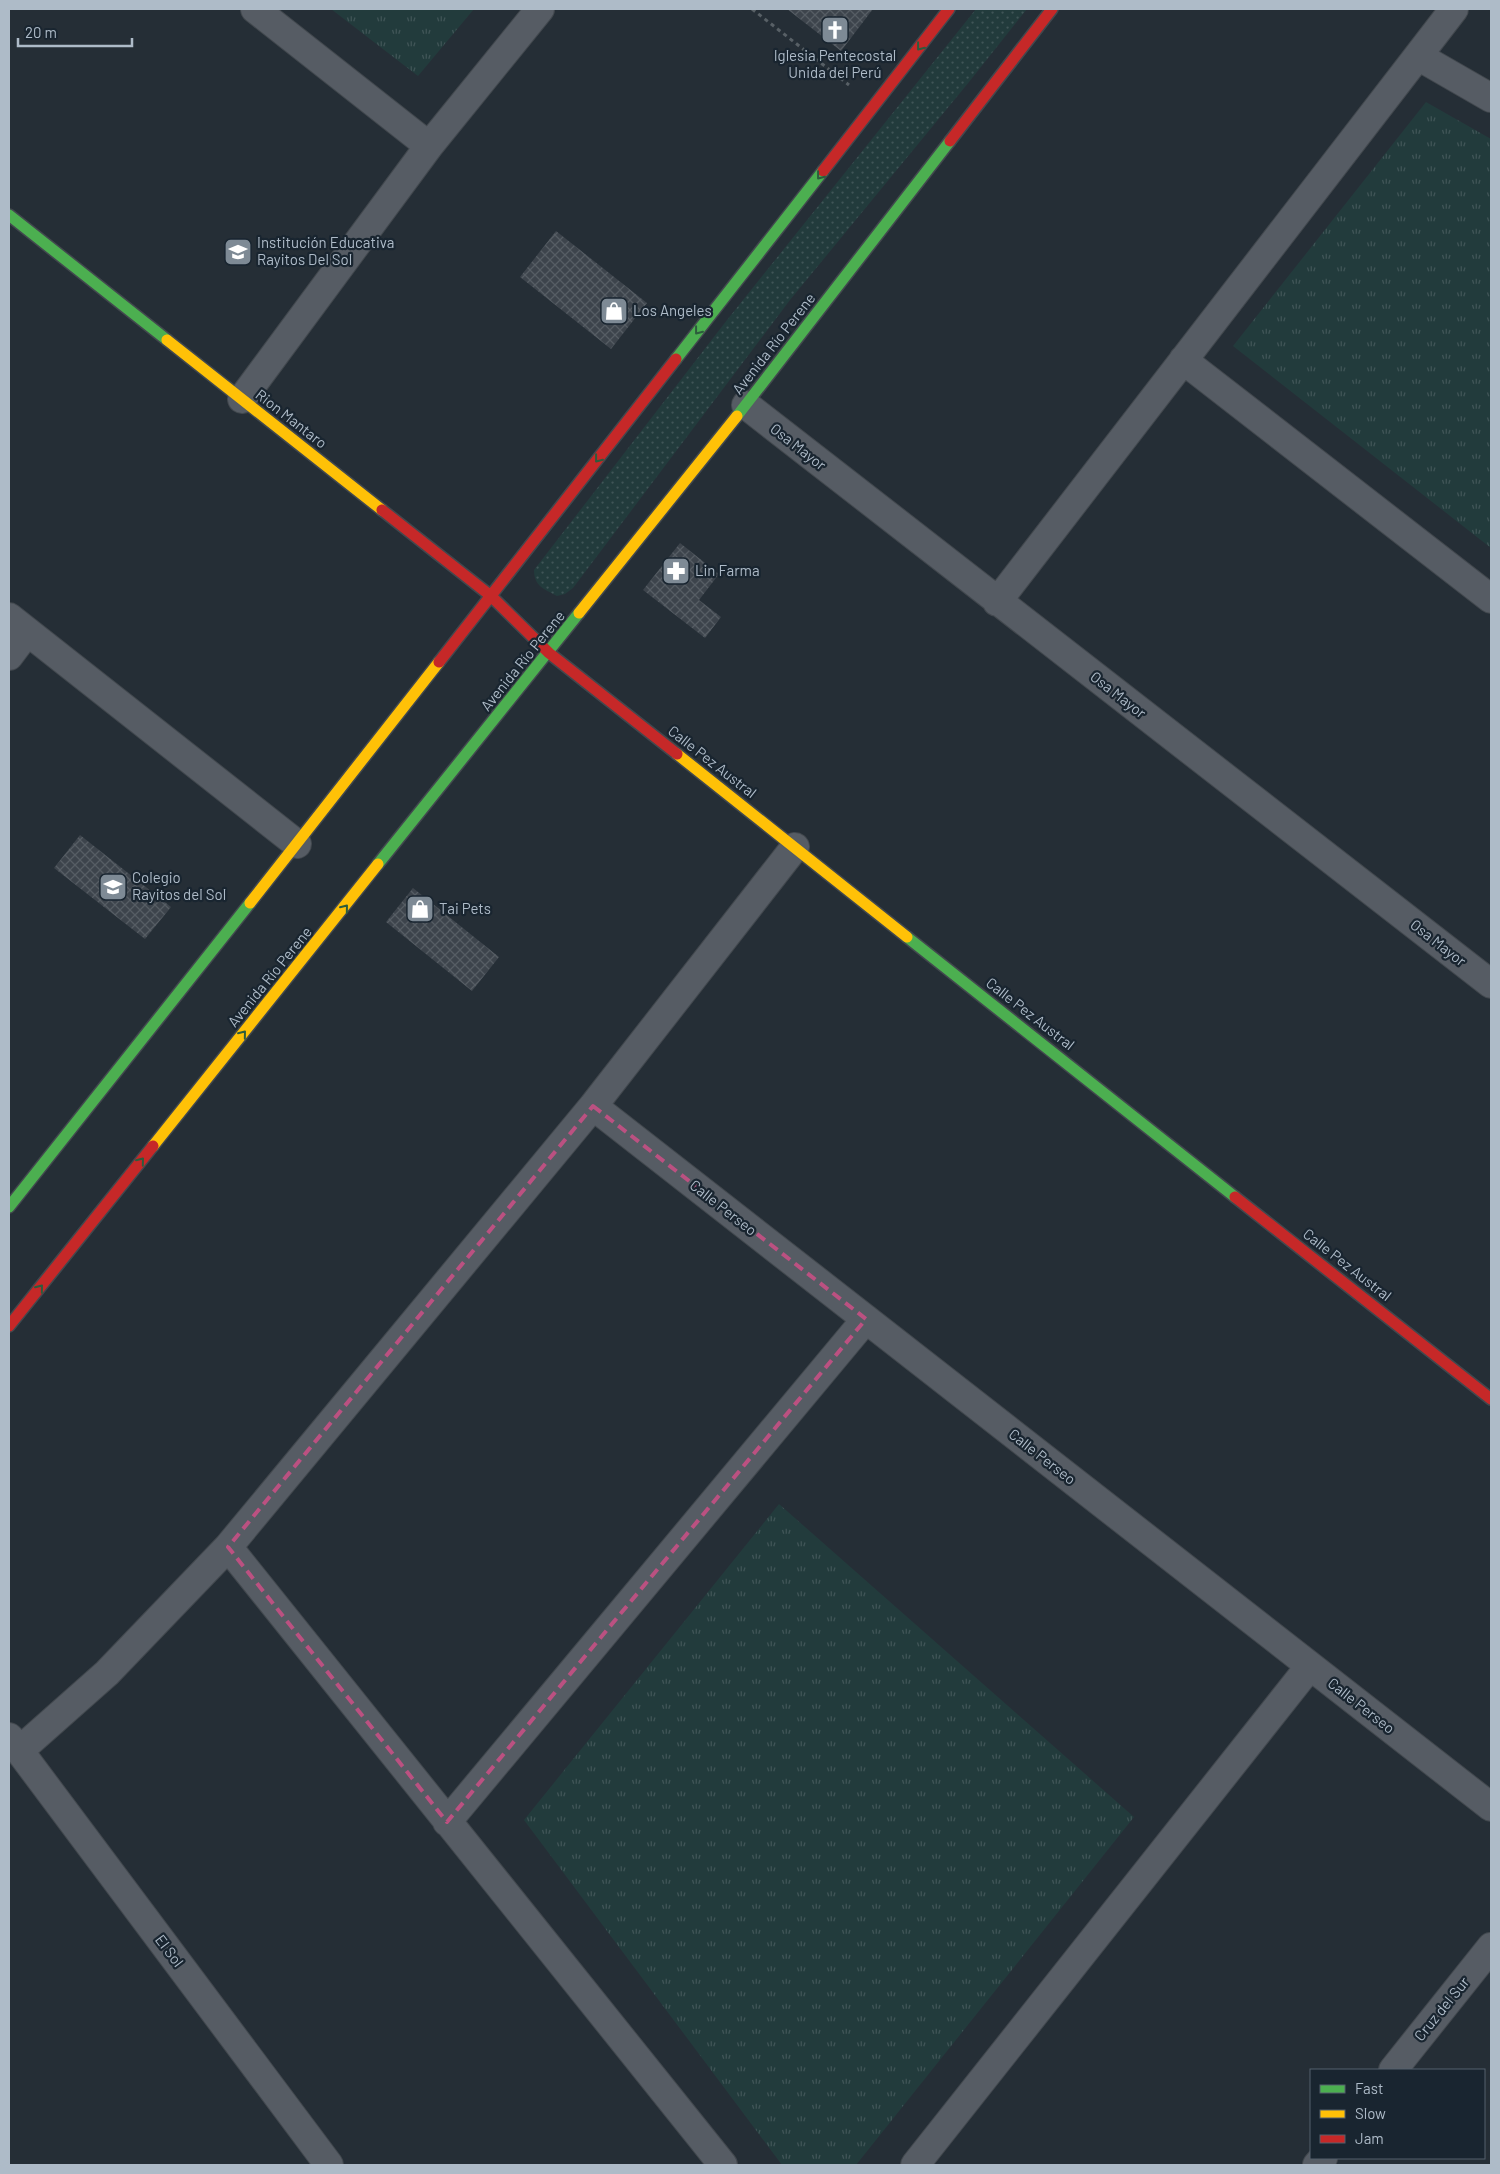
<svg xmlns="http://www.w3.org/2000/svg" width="1500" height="2174" font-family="Barlow,sans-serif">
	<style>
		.grass { fill: url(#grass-dots) }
		.park { fill: url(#park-tufts) }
		.building { fill: url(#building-cross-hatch) }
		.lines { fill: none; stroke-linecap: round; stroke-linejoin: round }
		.street-casing { stroke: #42484e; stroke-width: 30 }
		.fast-casing { stroke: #42484e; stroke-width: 14 }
		.slow-casing { stroke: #42484e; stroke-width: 14 }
		.jam-casing { stroke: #42484e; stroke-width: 14 }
		.path { stroke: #586066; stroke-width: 3; stroke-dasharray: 4 4; stroke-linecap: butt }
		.street { stroke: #565c64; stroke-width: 28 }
		.fast { stroke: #4caf50; stroke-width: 11 }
		.slow { stroke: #ffc107; stroke-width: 11 }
		.jam { stroke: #c62828; stroke-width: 11 }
		.oneway { stroke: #2d5c3d }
		.marked { fill: none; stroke: #bb5181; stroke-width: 4; stroke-dasharray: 10 6; stroke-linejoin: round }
		.labels { text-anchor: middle; stroke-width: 4.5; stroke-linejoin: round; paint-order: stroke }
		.poi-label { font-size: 15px; fill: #aebbc8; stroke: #192530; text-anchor: start }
		.street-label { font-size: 15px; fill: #aebbc8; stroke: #192530 }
	</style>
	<defs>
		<pattern id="grass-dots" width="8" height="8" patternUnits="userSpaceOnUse" patternTransform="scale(1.25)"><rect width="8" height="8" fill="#223b3c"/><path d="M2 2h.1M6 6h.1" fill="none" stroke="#405557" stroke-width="1.8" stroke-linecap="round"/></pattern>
		<pattern id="park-tufts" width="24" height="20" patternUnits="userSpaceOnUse" patternTransform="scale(1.25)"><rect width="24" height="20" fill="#223b3c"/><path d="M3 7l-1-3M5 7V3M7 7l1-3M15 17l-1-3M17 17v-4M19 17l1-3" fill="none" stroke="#405557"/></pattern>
		<pattern id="building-cross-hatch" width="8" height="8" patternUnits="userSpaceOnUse" patternTransform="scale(1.25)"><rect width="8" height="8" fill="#3d444c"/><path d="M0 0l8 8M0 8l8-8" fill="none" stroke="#565d64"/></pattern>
	</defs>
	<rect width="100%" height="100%" fill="#252e36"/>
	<path class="grass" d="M976 9H1027L969 82 790 300 573 588 565 594 557 596C544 589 534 586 534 570L727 320Z"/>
	<path class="park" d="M331 9H474L418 76Z
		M1426 102 1491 139V548L1233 346Z
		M779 1504 1134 1817 856 2165H782L524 1820Z"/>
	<path class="building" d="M787 9H873L841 51Z
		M556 231 647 303 611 349 520 277Z
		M680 543 719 574 699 600 721 617 705 638 643 590Z
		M80 835 171 907 145 939 54 868Z
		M413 888 499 957 472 991 386 922Z"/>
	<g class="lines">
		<defs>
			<path id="street" d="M255 9 429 146
				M1418 56 1491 98
				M1183 360 1491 599
				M242 399 429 146 540 9
				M746 405 1491 984
				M997 602 1454 9
				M9 617 297 844
				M9 656 27 632
				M593 1106 1491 1807
				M228 1547 723 2165
				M9 1737 329 2165
				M19 1751 107 1673 228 1547 593 1106 795 847
				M447 1822 866 1319
				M1393 2070 1491 1947
				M915 2165 1310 1666
				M1317 2165 1323 2158"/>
			<path id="fast" d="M9 215 167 340
				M676 359 823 171
				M737 416 950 141
				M378 864 579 613
				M907 937 1235 1197
				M9 1207 250 903"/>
			<path id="slow" d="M167 340 382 510
				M579 613 737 416
				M677 754 907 937
				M250 903 439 662
				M153 1146 378 864"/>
			<path id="jam" d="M950 141 1052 9
				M823 171 949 9
				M382 510 491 596 549 653 677 754
				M439 662 676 359
				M1235 1197 1491 1399
				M9 1326 153 1146"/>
		</defs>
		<use href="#street" class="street-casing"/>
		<use href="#fast" class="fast-casing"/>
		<use href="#slow" class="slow-casing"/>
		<use href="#jam" class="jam-casing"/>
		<path class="path" d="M752 9 849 85"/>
		<use href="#street" class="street"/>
		<use href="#fast" class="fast"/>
		<use href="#slow" class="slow"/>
		<use href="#jam" class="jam"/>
	</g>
	<defs><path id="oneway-chevron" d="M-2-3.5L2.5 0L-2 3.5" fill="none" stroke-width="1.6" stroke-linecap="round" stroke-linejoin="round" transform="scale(1.25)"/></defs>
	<g class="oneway">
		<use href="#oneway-chevron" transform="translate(920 47) rotate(128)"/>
		<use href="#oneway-chevron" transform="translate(820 176) rotate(128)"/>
		<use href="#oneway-chevron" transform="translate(698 331) rotate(128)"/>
		<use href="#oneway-chevron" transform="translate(598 459) rotate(128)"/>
		<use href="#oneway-chevron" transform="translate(345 908) rotate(-51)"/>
		<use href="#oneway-chevron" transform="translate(243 1034) rotate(-51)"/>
		<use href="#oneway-chevron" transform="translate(141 1161) rotate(-51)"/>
		<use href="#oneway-chevron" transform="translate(40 1288) rotate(-51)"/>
	</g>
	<path class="marked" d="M593 1106 866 1319 447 1822 228 1547Z"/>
	<defs>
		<symbol id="church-square" viewBox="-11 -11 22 22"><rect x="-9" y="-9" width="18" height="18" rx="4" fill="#7e8a95" stroke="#192530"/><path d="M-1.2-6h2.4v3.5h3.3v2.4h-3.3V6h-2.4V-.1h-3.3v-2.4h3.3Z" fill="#fff"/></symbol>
		<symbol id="school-square" viewBox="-11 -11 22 22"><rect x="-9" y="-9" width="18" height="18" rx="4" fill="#7e8a95" stroke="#192530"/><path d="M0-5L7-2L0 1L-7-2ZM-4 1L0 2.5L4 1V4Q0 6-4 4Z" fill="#fff"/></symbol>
		<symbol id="shop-square" viewBox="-11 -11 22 22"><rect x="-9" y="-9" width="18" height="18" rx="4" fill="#7e8a95" stroke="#192530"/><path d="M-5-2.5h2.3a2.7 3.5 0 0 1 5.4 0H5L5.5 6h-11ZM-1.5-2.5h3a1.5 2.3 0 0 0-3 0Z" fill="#fff"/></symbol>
		<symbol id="pharmacy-square" viewBox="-11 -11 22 22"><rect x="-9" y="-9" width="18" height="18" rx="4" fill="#7e8a95" stroke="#192530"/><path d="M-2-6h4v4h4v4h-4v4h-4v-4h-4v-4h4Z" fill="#fff"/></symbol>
	</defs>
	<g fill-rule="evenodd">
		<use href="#church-square" x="819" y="14" width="32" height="32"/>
		<use href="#school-square" x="222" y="236" width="32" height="32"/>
		<use href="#shop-square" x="598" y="295" width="32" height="32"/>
		<use href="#pharmacy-square" x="660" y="555" width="32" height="32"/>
		<use href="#school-square" x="97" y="871" width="32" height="32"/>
		<use href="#shop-square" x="404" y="893" width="32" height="32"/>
	</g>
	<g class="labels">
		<g class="poi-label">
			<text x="835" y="61" text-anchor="middle">Iglesia Pentecostal<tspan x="835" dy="17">Unida del Perú</tspan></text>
			<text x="257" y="248">Institución Educativa<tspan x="257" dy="17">Rayitos Del Sol</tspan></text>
			<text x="633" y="316">Los Angeles</text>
			<text x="695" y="576">Lin Farma</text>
			<text x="132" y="883">Colegio<tspan x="132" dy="17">Rayitos del Sol</tspan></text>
			<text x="439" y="914">Tai Pets</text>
		</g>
		<g class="street-label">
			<text transform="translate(774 344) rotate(-52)" y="5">Avenida Río Perene</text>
			<text transform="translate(291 419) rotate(38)" y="5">Rion Mantaro</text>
			<text transform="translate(798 447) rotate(38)" y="5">Osa Mayor</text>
			<text transform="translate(523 661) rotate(-51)" y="5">Avenida Río Perene</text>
			<text transform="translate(1118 695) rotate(38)" y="5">Osa Mayor</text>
			<text transform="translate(712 762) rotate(38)" y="5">Calle Pez Austral</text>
			<text transform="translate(1438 943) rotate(38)" y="5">Osa Mayor</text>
			<text transform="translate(270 977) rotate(-51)" y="5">Avenida Río Perene</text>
			<text transform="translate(1030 1014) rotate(38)" y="5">Calle Pez Austral</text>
			<text transform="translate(723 1208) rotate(38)" y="5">Calle Perseo</text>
			<text transform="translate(1347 1265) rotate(38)" y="5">Calle Pez Austral</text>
			<text transform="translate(1042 1457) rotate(38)" y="5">Calle Perseo</text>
			<text transform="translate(1361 1706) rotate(38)" y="5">Calle Perseo</text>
			<text transform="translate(169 1951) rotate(53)" y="5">El Sol</text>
			<text transform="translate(1442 2009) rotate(-51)" y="5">Cruz del Sur</text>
		</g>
	</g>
	<rect width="1500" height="2174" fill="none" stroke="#aebbc8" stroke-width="20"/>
	<rect x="1310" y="2069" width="175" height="90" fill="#192530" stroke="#55616d"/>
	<rect x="1320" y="2085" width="25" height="8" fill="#4caf50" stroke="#55616d"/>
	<text x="1355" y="2094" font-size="15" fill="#aebbc8">Fast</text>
	<rect x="1320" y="2110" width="25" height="8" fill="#ffc107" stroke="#55616d"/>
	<text x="1355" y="2119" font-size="15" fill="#aebbc8">Slow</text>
	<rect x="1320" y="2135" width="25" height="8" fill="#c62828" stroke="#55616d"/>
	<text x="1355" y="2144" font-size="15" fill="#aebbc8">Jam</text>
	<path d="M18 38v8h114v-8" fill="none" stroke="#aebbc8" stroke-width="2.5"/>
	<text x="25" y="38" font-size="15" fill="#aebbc8" stroke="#192530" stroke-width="4" paint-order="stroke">20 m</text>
</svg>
